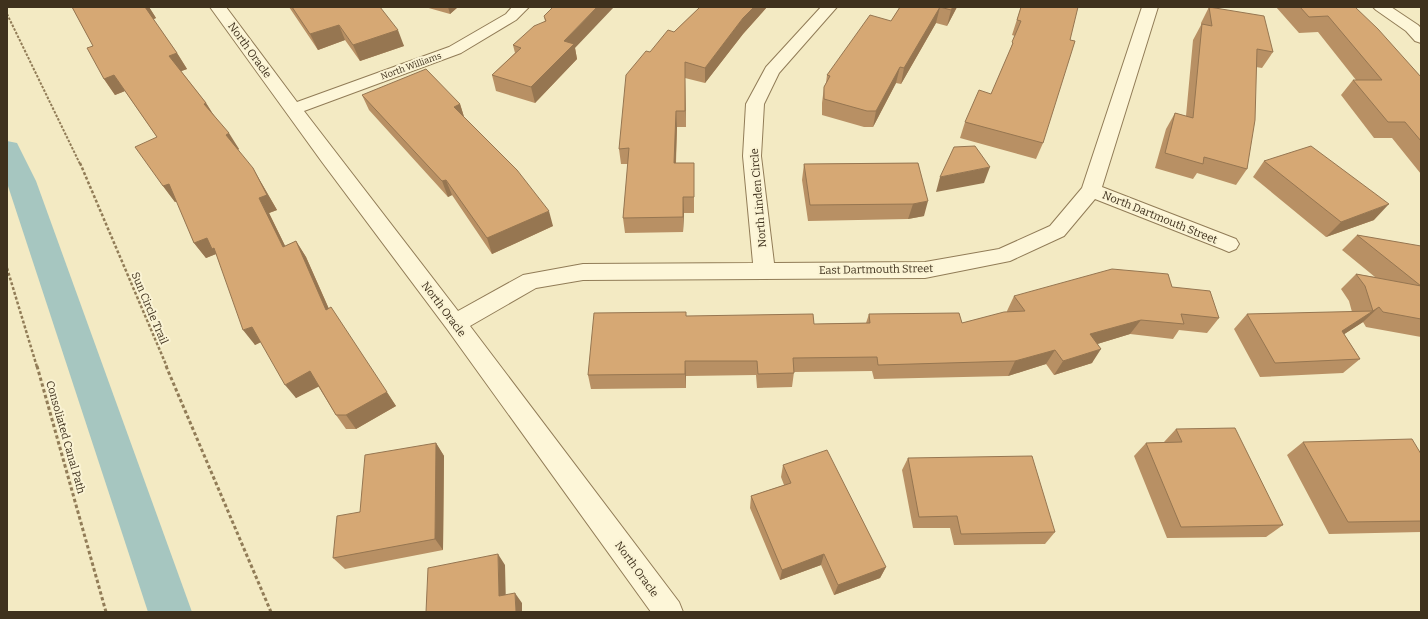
<svg xmlns="http://www.w3.org/2000/svg" width="1428" height="619" font-family="Bitter,serif">
	<style>
		.lines { fill: none; stroke-linecap: round; stroke-linejoin: round }
		.canal { fill: #a6c6c0; fill-rule: evenodd }
		.minor-casing { stroke: #917c57; stroke-width: 2 }
		.path-far2 { stroke: #917c57; stroke-width: 2; stroke-dasharray: 2.5 1.5; stroke-linecap: butt }
		.path-far1 { stroke: #917c57; stroke-width: 2.5; stroke-dasharray: 3 2; stroke-linecap: butt }
		.path { stroke: #917c57; stroke-width: 3; stroke-dasharray: 3.5 2.5; stroke-linecap: butt }
		.minor { fill: #fdf6d8; fill-rule: evenodd }
		.wall { fill: #b89064 }
		.shaded-wall { fill: #967651 }
		.building { fill: #d6a874; stroke: #967651 }
		.labels { text-anchor: middle; stroke-width: 4; stroke-linejoin: round; paint-order: stroke }
		.far-street-label { font-size: 9px; fill: #3f311d; stroke: #faf3d4 }
		.street-label { font-size: 11px; fill: #3f311d; stroke: #faf3d4 }
	</style>
	<rect width="100%" height="100%" fill="#f3eac3"/>
	<g class="lines">
		<path class="canal" d="M7 141 17 143 36 181 192 612H148L7 183Z"/>
		<defs>
			<path id="minor" d="M210 7H226L297 102 449 47 506 14 512 7H529L516 20 461 53 304 111 458 311 523 275 583 264 753 263 743 156 746 104 766 67 821 7H837L779 73 764 104 761 156 774 263 925 262 999 249 1050 226 1082 188 1142 7H1158L1102 187 1236 239 1239 244 1236 249 1229 252 1222 249 1095 199 1064 236 1010 261 925 278 583 280 536 288 470 326 679 602 683 612H651L447 329 322 162Z
				M1373 7H1391L1418 25 1421 28V43L1415 41 1406 31 1376 10Z"/>
		</defs>
		<use href="#minor" class="minor-casing"/>
		<path class="path-far2" d="M7 14 80 164"/>
		<path class="path-far1" d="M80 163 167 367
			M7 268 37 367"/>
		<path class="path" d="M37 366 106 612
			M166 366 271 612"/>
		<use href="#minor" class="minor"/>
	</g>
	<path class="wall" d="M72 7H149L156 18 153 19 177 53 187 69 181 71 206 103 213 114 239 149 238 150 262 184 277 210 269 213 285 246 296 241 306 257 329 309 396 406 356 429H346L336 415 318 386 296 398 261 342 255 345 217 256 216 254 206 258 194 243 177 201 175 202 163 186 157 137 125 91 115 95 104 79 93 46Z
		M289 7H380L404 46 360 61 345 40 318 50Z
		M425 7H458L450 14Z
		M700 7H767L743 34 705 83 685 78 686 127H677L676 163 694 178V213H684L683 232 625 233 623 218 628 164H621L619 149 650 52 674 32Z
		M900 7H957L947 26 936 23 901 84 896 83 873 127H864L822 115V103L824 87 826 83 827 75 891 21Z
		M1021 7 1043 143 1036 159 960 138 965 122 991 94 1008 56 1015 36 1012 35Z
		M1209 7 1273 52 1262 68 1256 67 1247 169 1236 185 1197 173 1193 179 1155 168 1166 129 1175 113 1186 116 1193 40 1201 25V23Z
		M1276 7H1355L1421 77V174L1392 138H1374L1341 95 1353 80H1356L1318 32 1299 33Z
		M544 16 575 48 577 59 535 103 496 91 492 75 515 53 513 45 545 21Z
		M362 95 460 104 464 117 553 226 492 254 452 195 448 197 369 110Z
		M1264 161 1374 220 1326 237 1253 177Z
		M918 163 924 216 908 219 808 221 802 180 804 164Z
		M1357 235 1421 247V337L1366 327 1363 322 1344 334 1360 359 1343 373 1260 377 1234 329 1247 314 1352 312 1349 301 1341 289 1356 274 1375 277 1342 250Z
		M1172 287 1219 318 1207 333 1179 330 1173 339 1130 334 1097 344 1092 363 1054 375 1046 364 1008 376 874 379 872 371 794 372 792 387 757 388 756 375 686 376V388L591 389 588 375 686 316 814 324 866 323 869 314 962 323 1007 312V311L1014 296Z
		M1176 429 1283 525 1266 537 1167 538 1134 456 1146 443 1164 442Z
		M1303 442 1421 454V532L1329 534 1287 455Z
		M436 443 444 456 443 550 345 569 333 558 360 512Z
		M908 458 1055 532 1045 544 954 545 950 528H913L902 470Z
		M783 465 886 567 880 578 834 595 821 565 780 580 750 508 751 496 784 485 781 477Z"/>
	<path class="shaded-wall" d="M144 7H149L156 18 152 20Z
		M448 7H458L450 14Z
		M597 7H614L575 48 577 59 535 103 531 87 564 41Z
		M754 7H767L743 34 705 83V68L743 18Z
		M940 7 936 23 901 84 904 68Z
		M953 7H957L947 26 951 10Z
		M339 25 345 40 318 50 310 34Z
		M398 30 404 46 360 61 353 45Z
		M177 53 187 69 179 72 169 56Z
		M685 62V78L686 127 685 111Z
		M900 67 896 83 873 127 876 111Z
		M114 75 125 91 115 95 104 79Z
		M206 103 216 119 204 104Z
		M460 104 465 120 454 107Z
		M676 111 677 127 675 179 674 163Z
		M229 133 239 149 236 150 226 135Z
		M990 167 984 183 936 192 940 177Z
		M253 168 262 184 277 210 269 213 293 262 283 247 259 198Z
		M446 180 452 195 448 197 442 181Z
		M169 184 181 199 175 202 163 186Z
		M683 197 684 213 683 232Z
		M928 201 924 216 908 219 913 204Z
		M1389 204 1374 220 1326 237 1341 222Z
		M549 211 553 226 492 254 487 238Z
		M207 238 218 253 223 264 216 254 206 258 194 243Z
		M296 241 306 257 336 325 326 310Z
		M1379 307 1363 322 1326 346 1342 331Z
		M1141 320 1130 334 1081 349 1090 334Z
		M252 327 263 341 255 345 243 330Z
		M1101 349 1092 363 1054 375 1063 361Z
		M1055 350 1046 364 1008 376 1015 361Z
		M685 361 686 376V388L685 374Z
		M310 371 320 386 296 398 285 385Z
		M387 392 396 406 356 429 346 415Z
		M436 443 444 456 443 550 435 539Z
		M498 554 505 565 506 606 499 596Z
		M824 554 821 565 780 580 782 570Z
		M886 567 880 578 834 595 838 585Z
		M515 593 522 603V612H516Z"/>
	<path class="building" d="M72 7H145L177 53 169 56 206 103 204 104 229 133 226 135 253 168 267 195 259 198 283 247 296 241 326 310 331 307 387 392 346 415H336L310 371 285 385 252 327 243 330 214 248 212 249 207 238 194 243 169 184 163 186 135 147 157 137 114 75 104 79 87 48 93 46Z
		M292 7H380L398 30 353 45 339 25 310 34Z
		M553 7H597L564 41 574 44 531 87 492 75 521 48 513 45 534 26 546 21 544 16Z
		M700 7H754L743 18 705 68 685 62V111H676L674 163H694V197H683V217L623 218 629 148 619 149 626 75 646 51 650 52 668 30 674 32Z
		M900 7H953L951 10 940 7 904 68 900 67 876 111H867L824 99V87L830 76 827 75 870 15 891 21Z
		M1021 7H1078L1070 40 1075 41 1043 143 965 122 979 90 991 94 1013 43 1012 42 1021 21 1017 20Z
		M1209 7 1264 16 1273 52 1257 49 1255 120 1247 169 1204 157 1203 164 1165 153 1175 113 1193 118 1202 24 1212 26Z
		M1300 7H1355L1378 29 1421 77V141L1405 122H1388L1353 80H1382L1328 16 1309 17Z
		M426 69 460 104 454 107 517 170 549 211 487 238 446 180 442 181 362 95Z
		M975 146 990 167 940 177 954 147Z
		M1311 146 1389 204 1341 222 1264 161Z
		M918 163 928 201 913 204 810 205 804 164Z
		M1357 235 1421 246V319L1383 312 1379 307 1342 331 1360 359 1275 363 1247 314 1373 311 1365 286 1356 274 1421 286Z
		M1112 269 1168 274 1172 287 1210 291 1219 318 1181 314 1184 324 1141 320 1090 334 1101 349 1063 361 1055 350 1015 361 878 365 877 357 793 358 794 373 758 374 757 361H685V374L588 375 594 313 686 312V316L813 314 814 324 870 323 869 314 959 313 962 323 1004 312 1025 311 1014 296Z
		M1235 428 1283 525 1181 527 1146 443 1182 442 1176 429Z
		M1412 439 1421 454V521L1348 522 1303 442Z
		M436 443 435 539 333 558 337 516 360 512 365 455Z
		M827 450 886 567 838 585 824 554 782 570 751 496 791 483 783 465Z
		M1032 456 1055 532 961 534 957 516 919 517 908 458Z
		M498 554 499 596 515 593 516 612H426L428 568Z"/>
	<g class="labels">
		<g class="far-street-label">
			<text transform="translate(411 66) rotate(-20)" y="3">North Williams</text>
		</g>
		<g class="street-label">
			<text transform="translate(250 50) rotate(54)" y="4">North Oracle</text>
			<text transform="translate(758 198) rotate(-95)" y="4">North Linden Circle</text>
			<text transform="translate(1160 217) rotate(22)" y="4">North Dartmouth Street</text>
			<text transform="translate(876 269) rotate(-1)" y="4">East Dartmouth Street</text>
			<text transform="translate(150 308) rotate(67)" y="4">Sun Circle Trail</text>
			<text transform="translate(444 309) rotate(53)" y="4">North Oracle</text>
			<text transform="translate(66 437) rotate(74)" y="4">Consoliated Canal Path</text>
			<text transform="translate(637 569) rotate(54)" y="4">North Oracle</text>
		</g>
	</g>
	<rect width="1428" height="619" fill="none" stroke="#3f311d" stroke-width="16"/>
</svg>
